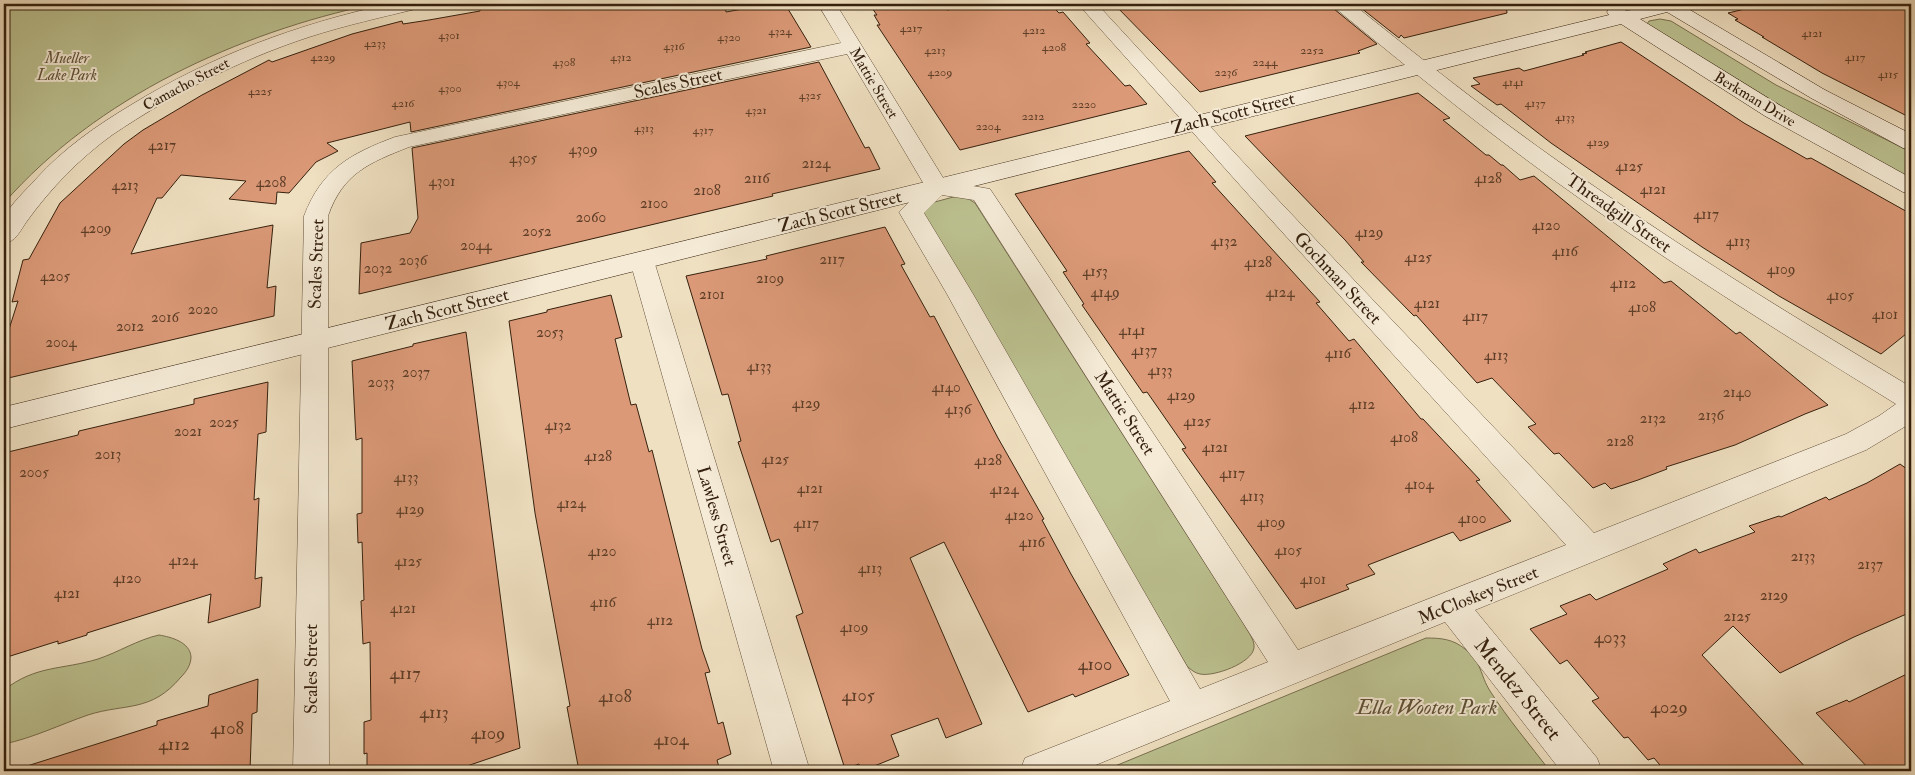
<svg xmlns="http://www.w3.org/2000/svg" width="1915" height="775" font-family="'IM FELL Double Pica',serif">
	<style>
		.green { fill: #bcc190; stroke: #78704f }
		.building { fill: #db9977; stroke: #35200e }
		.lines { fill: none; stroke-linecap: round; stroke-linejoin: round }
		.street-casing { stroke: #64503b; stroke-width: 1 }
		.secondary-casing { stroke: #35200e; stroke-width: 1 }
		.street { fill: #f5ebd7; fill-rule: evenodd }
		.secondary { fill: #f5ebd7; fill-rule: evenodd }
		.labels { text-anchor: middle; stroke-width: 4; stroke-linejoin: round; paint-order: stroke }
		.far-number-label { font-size: 12px; fill: #5e3e28 }
		.far-park-label { font-size: 15px; font-style: italic; fill: #5e5035; stroke: #f5ebd7 }
		.far-street-label { font-size: 15px; fill: #35200e; stroke: #f5ebd7 }
		.number-label { font-size: 15px; fill: #5e3e28 }
		.street-label { font-size: 18px; fill: #35200e; stroke: #f5ebd7 }
		.near-number-label { font-size: 18px; fill: #5e3e28 }
		.near-street-label { font-size: 21px; fill: #35200e; stroke: #f5ebd7 }
		.near-park-label { font-size: 21px; font-style: italic; fill: #5e5035; stroke: #f5ebd7 }
	</style>
	<rect width="100%" height="100%" fill="#efe0c1"/>
	<filter id="stains"><feTurbulence type="fractalNoise" baseFrequency=".004" numOctaves="4"/><feColorMatrix values="0 0 0 0 .2 0 0 0 0 .09 0 0 0 0 .02 0 0 0 .5 -.17"/></filter>
	<radialGradient id="worn" r=".72"><stop offset=".6" stop-color="#630" stop-opacity="0"/><stop offset="1" stop-color="#630" stop-opacity=".3"/></radialGradient>
	<path class="green" d="M4 4H374C238 33 97 97 4 203Z
		M1660 19 1671 21 1776 85 1911 152V179L1812 125 1647 24 1649 21Z
		M957 196 967 198 975 203 1245 626C1248 632 1255 640 1254 648 1252 663 1214 677 1200 674 1195 673 1191 670 1187 666L922 212 931 203Z
		M159 635C171 637 190 642 191 657 191 665 186 672 181 677 151 713 125 703 88 715 59 725 33 738 4 744V690C36 665 62 670 98 659 119 652 137 640 159 635Z
		M1426 638C1441 638 1453 639 1465 649 1482 662 1480 675 1490 691 1508 719 1530 745 1550 771H1103Z"/>
	<path class="building" d="M498 4H505L506 7 525 4H725L726 12 770 4H785L811 47 411 132 410 122 327 143 338 151 316 162 289 193 277 192 276 204 229 199 246 181 181 175 162 198H157L131 254 273 225 267 288 276 286 274 316 4 379V345L18 301 12 302 23 260 29 259 60 203 124 144 143 130 202 95 269 60 272 62 352 34 402 21 403 24 429 20 480 11V7Z
		M869 4H942L947 10 982 4H1050L1059 13 1063 12 1090 43 1086 44 1125 86 1130 85 1147 104 960 150 877 25H880L874 15H877Z
		M1114 4H1331L1334 9 1377 44 1358 51 1360 53 1200 92Z
		M1356 4H1506L1507 13 1404 38 1401 35 1399 38Z
		M1766 4H1911V118L1822 73 1762 37H1764L1735 20 1738 19 1728 13Z
		M1621 42 1744 123 1807 159 1811 158 1911 214V330L1881 354 1779 296 1702 247 1551 143 1501 104 1497 105 1471 86 1480 84 1473 78 1519 68 1524 71 1584 55 1582 54 1587 53 1585 52Z
		M819 62 865 148 869 147 880 169 772 194 773 196 359 294 361 243 410 233 418 218 412 148Z
		M1418 93 1450 118 1443 120 1486 155H1489L1501 165H1503L1520 180 1534 176 1664 283 1671 281 1736 334 1740 332 1828 405 1805 414 1735 445 1666 467 1667 469 1638 480 1611 489 1605 483 1593 488 1559 453 1554 454 1528 427 1536 424 1492 378 1477 383 1416 315 1414 316 1361 262H1364L1345 240 1245 136Z
		M1189 151 1216 182 1212 183 1320 302 1316 303 1349 341 1354 339 1421 419H1423L1480 480 1476 481 1511 521 1460 541 1453 532 1368 565 1375 574 1346 585 1349 589 1296 609 1182 449 1186 448 1147 392 1143 393 1082 305 1084 304 1063 272 1067 271 1015 194Z
		M885 227 905 264 901 265 930 317 934 316 998 438 1044 519 1042 520 1071 574 1129 675 1075 697 1073 694 1028 712 944 542 910 558 982 724 946 738 938 718 891 735 899 756 862 771 859 764 845 769 796 616 803 613 779 539 771 542 738 442 741 441 728 394 722 395 686 276 767 259 766 256Z
		M611 295 622 337 615 339 631 405 636 404 649 452 652 450 702 649 710 672 705 673 718 724 723 722 731 754 717 760 720 771H579L567 707 570 706 535 513 509 321 547 312V310Z
		M466 332 520 748 467 766 468 771H367V753L364 754V722L371 720 370 642 363 644 361 601 364 600 362 542 358 543 357 514 362 513V438L356 440 352 361 413 346V344Z
		M268 382 266 432 258 434 254 500 259 498 255 579 262 577 260 607 208 623 211 594 87 633V635L58 644V641L4 658V453L78 435 79 431 194 404V399Z
		M1900 464 1911 472V612L1854 637 1780 673 1733 626 1702 655 1809 771H1665L1654 758 1648 760 1628 737 1624 738 1592 701 1599 698 1567 660 1560 664 1530 629 1567 614 1560 606 1590 594 1596 600 1668 569 1663 564 1696 549 1699 553 1755 532 1749 526 1779 516 1781 517 1826 497 1829 500 1867 483Z
		M1911 672V771H1871L1816 713 1847 700 1849 702Z
		M258 679 257 712 252 714 250 771H28L27 766 157 725V721L208 706 209 695Z"/>
	<g class="lines">
		<defs>
			<path id="street" d="M389 4H422L420 8C383 17 346 25 309 37 239 60 173 94 112 135 79 159 51 188 27 221 20 231 16 241 4 244 4 236 2 224 4 217 11 204 26 190 36 179 63 149 96 126 131 105 211 56 298 24 389 4Z
				M818 4H836L945 181 990 189 1298 650 1566 545 1264 212 1078 4H1097L1280 202 1594 533 1846 434 1879 416 1896 404C1791 339 1686 274 1586 203 1499 142 1417 75 1335 8L1333 4H1353C1434 69 1515 133 1601 191 1701 261 1806 324 1911 387V423L1866 450 1475 610 1597 758 1602 771H1561L1445 622 1081 771H1020L1025 758 1170 701 947 294 899 212 925 186 847 54 409 147C369 163 343 173 328 216L329 771H293L304 216C322 169 350 154 395 137L841 43ZM942 195 974 200 1268 662 1200 689 973 294 924 213Z
				M642 253 651 255 654 261 810 771H774L630 261 633 255Z"/>
			<path id="secondary" d="M1655 4H1686L1685 7 1825 90 1911 134V150L1903 148 1811 98 1667 12 1640 19 1781 106 1911 178V194L1903 192 1765 116 1621 24 4 429V407L1609 15 1607 12 1609 8 1616 6 1627 11Z"/>
		</defs>
		<use href="#street" class="street-casing"/>
		<use href="#secondary" class="secondary-casing"/>
		<use href="#street" class="street"/>
		<use href="#secondary" class="secondary"/>
	</g>
	<g class="labels">
		<g class="far-number-label">
			<text x="911" y="32">4217</text>
			<text x="1034" y="34">4212</text>
			<text x="780" y="35">4324</text>
			<text x="1812" y="37">4121</text>
			<text x="449" y="39">4301</text>
			<text x="729" y="41">4320</text>
			<text x="375" y="47">4233</text>
			<text x="674" y="50">4316</text>
			<text x="1054" y="51">4208</text>
			<text x="935" y="54">4213</text>
			<text x="1312" y="54">2252</text>
			<text x="323" y="61">4229</text>
			<text x="621" y="61">4312</text>
			<text x="1855" y="61">4117</text>
			<text x="564" y="66">4308</text>
			<text x="1265" y="66">2244</text>
			<text x="940" y="76">4209</text>
			<text x="1226" y="76">2236</text>
			<text x="1888" y="78">4115</text>
			<text x="508" y="86">4304</text>
			<text x="1513" y="86">4141</text>
			<text x="450" y="92">4300</text>
			<text x="260" y="95">4225</text>
			<text x="810" y="99">4325</text>
			<text x="403" y="107">4216</text>
			<text x="1535" y="107">4137</text>
			<text x="1084" y="108">2220</text>
			<text x="756" y="114">4321</text>
			<text x="1033" y="120">2212</text>
			<text x="1565" y="121">4133</text>
			<text x="988" y="130">2204</text>
			<text x="644" y="132">4313</text>
			<text x="703" y="134">4317</text>
			<text x="1598" y="146">4129</text>
		</g>
		<g class="far-park-label">
			<text x="67" y="63">Mueller<tspan x="67" dy="17">Lake Park</tspan></text>
		</g>
		<g class="far-street-label">
			<text transform="translate(874 83) rotate(59)" y="5">Mattie Street</text>
			<text transform="translate(186 84) rotate(-28)" y="5">Camacho Street</text>
			<text transform="translate(1755 99) rotate(31)" y="5">Berkman Drive</text>
		</g>
		<g class="number-label">
			<text x="162" y="150">4217</text>
			<text x="583" y="154">4309</text>
			<text x="523" y="163">4305</text>
			<text x="816" y="168">2124</text>
			<text x="1629" y="171">4125</text>
			<text x="757" y="183">2116</text>
			<text x="1488" y="183">4128</text>
			<text x="442" y="186">4301</text>
			<text x="271" y="187">4208</text>
			<text x="125" y="190">4213</text>
			<text x="1653" y="194">4121</text>
			<text x="707" y="195">2108</text>
			<text x="654" y="208">2100</text>
			<text x="1706" y="219">4117</text>
			<text x="591" y="222">2060</text>
			<text x="1546" y="230">4120</text>
			<text x="96" y="233">4209</text>
			<text x="537" y="236">2052</text>
			<text x="1369" y="237">4129</text>
			<text x="1224" y="246">4132</text>
			<text x="1738" y="246">4113</text>
			<text x="476" y="250">2044</text>
			<text x="1565" y="256">4116</text>
			<text x="1418" y="262">4125</text>
			<text x="832" y="264">2117</text>
			<text x="413" y="265">2036</text>
			<text x="1258" y="267">4128</text>
			<text x="378" y="273">2032</text>
			<text x="1781" y="274">4109</text>
			<text x="1095" y="276">4153</text>
			<text x="55" y="281">4205</text>
			<text x="770" y="283">2109</text>
			<text x="1623" y="288">4112</text>
			<text x="1105" y="297">4149</text>
			<text x="1280" y="297">4124</text>
			<text x="712" y="299">2101</text>
			<text x="1840" y="300">4105</text>
			<text x="1427" y="308">4121</text>
			<text x="1642" y="312">4108</text>
			<text x="203" y="314">2020</text>
			<text x="1885" y="319">4101</text>
			<text x="1475" y="321">4117</text>
			<text x="165" y="322">2016</text>
			<text x="130" y="331">2012</text>
			<text x="1132" y="335">4141</text>
			<text x="550" y="337">2053</text>
			<text x="61" y="347">2004</text>
			<text x="1144" y="355">4137</text>
			<text x="1338" y="358">4116</text>
			<text x="1496" y="360">4113</text>
			<text x="759" y="371">4133</text>
			<text x="1160" y="375">4133</text>
			<text x="416" y="377">2037</text>
			<text x="381" y="387">2033</text>
			<text x="946" y="392">4140</text>
			<text x="1737" y="397">2140</text>
			<text x="1181" y="400">4129</text>
			<text x="806" y="408">4129</text>
			<text x="1362" y="409">4112</text>
			<text x="958" y="414">4136</text>
			<text x="1711" y="420">2136</text>
			<text x="1653" y="423">2132</text>
			<text x="1197" y="426">4125</text>
			<text x="224" y="427">2025</text>
			<text x="558" y="430">4132</text>
			<text x="188" y="436">2021</text>
			<text x="1404" y="442">4108</text>
			<text x="1620" y="446">2128</text>
			<text x="1215" y="452">4121</text>
			<text x="108" y="459">2013</text>
			<text x="598" y="461">4128</text>
			<text x="775" y="464">4125</text>
			<text x="988" y="465">4128</text>
			<text x="34" y="477">2005</text>
			<text x="1232" y="478">4117</text>
			<text x="406" y="482">4133</text>
			<text x="1419" y="489">4104</text>
			<text x="810" y="493">4121</text>
			<text x="1004" y="494">4124</text>
			<text x="1252" y="501">4113</text>
			<text x="571" y="508">4124</text>
			<text x="410" y="514">4129</text>
			<text x="1019" y="520">4120</text>
			<text x="1472" y="523">4100</text>
			<text x="1271" y="527">4109</text>
			<text x="806" y="528">4117</text>
			<text x="1032" y="547">4116</text>
			<text x="1288" y="555">4105</text>
			<text x="602" y="556">4120</text>
			<text x="1803" y="561">2133</text>
			<text x="183" y="565">4124</text>
			<text x="408" y="566">4125</text>
			<text x="1870" y="569">2137</text>
			<text x="870" y="573">4113</text>
			<text x="127" y="583">4120</text>
			<text x="1313" y="584">4101</text>
			<text x="67" y="598">4121</text>
			<text x="1774" y="600">2129</text>
			<text x="603" y="607">4116</text>
			<text x="403" y="613">4121</text>
			<text x="1737" y="621">2125</text>
			<text x="660" y="625">4112</text>
			<text x="854" y="632">4109</text>
		</g>
		<g class="street-label">
			<text transform="translate(678 83) rotate(-12)" y="6">Scales Street</text>
			<text transform="translate(1233 113) rotate(-14)" y="6">Zach Scott Street</text>
			<text transform="translate(840 211) rotate(-14)" y="6">Zach Scott Street</text>
			<text transform="translate(1619 213) rotate(35)" y="6">Threadgill Street</text>
			<text transform="translate(316 264) rotate(-88)" y="6">Scales Street</text>
			<text transform="translate(1338 278) rotate(47)" y="6">Gochman Street</text>
			<text transform="translate(447 309) rotate(-14)" y="6">Zach Scott Street</text>
			<text transform="translate(1125 413) rotate(57)" y="6">Mattie Street</text>
			<text transform="translate(717 516) rotate(74)" y="6">Lawless Street</text>
			<text transform="translate(1478 595) rotate(-22)" y="6">McCloskey Street</text>
			<text transform="translate(311 669) rotate(-90)" y="6">Scales Street</text>
		</g>
		<g class="near-number-label">
			<text x="1610" y="643">4033</text>
			<text x="1095" y="670">4100</text>
			<text x="405" y="679">4117</text>
			<text x="858" y="701">4105</text>
			<text x="615" y="702">4108</text>
			<text x="1669" y="713">4029</text>
			<text x="434" y="718">4113</text>
			<text x="227" y="734">4108</text>
			<text x="488" y="739">4109</text>
			<text x="671" y="745">4104</text>
			<text x="174" y="750">4112</text>
		</g>
		<g class="near-street-label">
			<text transform="translate(1518 689) rotate(51)" y="7">Mendez Street</text>
		</g>
		<g class="near-park-label">
			<text x="1427" y="714">Ella Wooten Park</text>
		</g>
	</g>
	<rect width="1915" height="775" fill="none" stroke="#efe0c1" stroke-width="20"/>
	<rect x="5" y="5" width="1905" height="765" fill="none" stroke="#35200e" stroke-width="2.5"/>
	<rect x="10" y="10" width="1895" height="755" fill="none" stroke="#35200e"/>
	<rect width="100%" height="100%" filter="url(#stains)"/>
	<rect width="100%" height="100%" fill="url(#worn)"/>
</svg>
